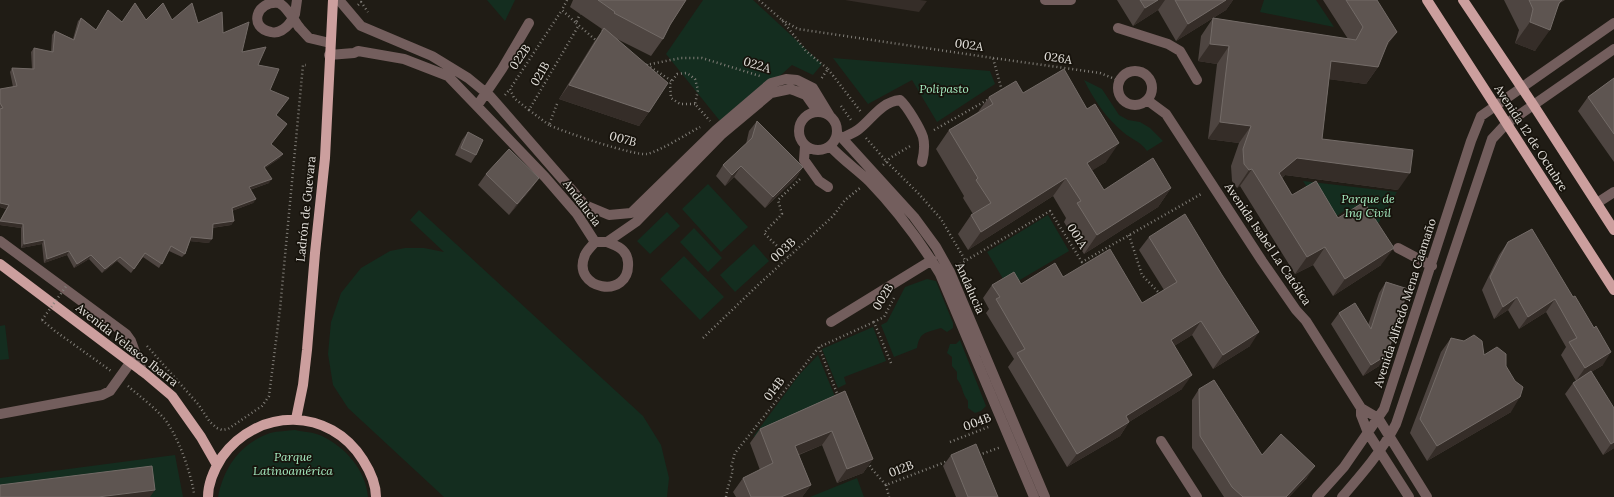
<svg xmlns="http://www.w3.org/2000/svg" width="1614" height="497" font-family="Lora,serif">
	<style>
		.green { fill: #142d1f }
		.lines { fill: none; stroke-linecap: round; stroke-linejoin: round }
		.path { stroke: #827f79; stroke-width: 2.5; stroke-dasharray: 1 3; stroke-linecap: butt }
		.minor { stroke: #735e5d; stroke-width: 10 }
		.major { stroke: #cc9f9e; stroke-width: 10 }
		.path-bridge { stroke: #827f79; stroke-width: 2.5; stroke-dasharray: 1 3; stroke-linecap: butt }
		.minor-bridge { stroke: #735e5d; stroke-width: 10 }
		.wall { fill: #4e4541 }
		.shaded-wall { fill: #352d28 }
		.building { fill: #5e5551; stroke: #736b67 }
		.labels { text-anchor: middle; stroke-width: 3.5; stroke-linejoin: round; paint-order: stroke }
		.street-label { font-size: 12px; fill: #e3e0db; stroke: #17130c }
		.park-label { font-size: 12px; font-style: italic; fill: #a6edc2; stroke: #17130c }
	</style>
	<rect width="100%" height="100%" fill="#201c15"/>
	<path class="green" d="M487 0H515L505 21Z
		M703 0H753L822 64 813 75 792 65 724 126 666 54Z
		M1264 0H1316L1334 27 1260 12Z
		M833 58 990 71 995 84 937 122 912 80 868 104Z
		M1084 80 1102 89 1119 115 1128 120 1140 122 1150 128 1163 141 1147 151C1139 140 1132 140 1123 132 1106 118 1094 100 1084 80Z
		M1303 181 1397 192 1369 239 1348 208 1329 222Z
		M708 184 748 227 721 252 682 209Z
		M419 210 643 416 661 445 669 478 667 497H444L348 408 333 385 328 354 331 322 341 293 361 268 390 251 405 248H424L444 252 410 220Z
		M667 212 680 226 650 254 637 241Z
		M1048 215 1069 251 1008 287 987 252Z
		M694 228 722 258 708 272 680 242Z
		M754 244 769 261 735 292 720 275Z
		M684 256 724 297 700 320 660 279Z
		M927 279 936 281 953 323V328L947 332 941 328C926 333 920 331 917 348L894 357 881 325 887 322 905 287Z
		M5 325 9 359 0 360V326Z
		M873 327 886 361 844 377 846 384 838 388 822 349Z
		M960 340 986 406 981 411 975 413 968 408V401C961 392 964 388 957 379V372L952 366V357L947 353 950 344H956Z
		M818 355 836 399 753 437 799 375Z
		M295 430C303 432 314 432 322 436 345 447 366 470 368 497H218C224 467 240 444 270 433 278 431 287 431 295 430Z
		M175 455 183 497H0V478Z
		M857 478 864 497H810Z"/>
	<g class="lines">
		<path class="path" d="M567 0 562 10 576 23 580 14
			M759 0 782 20 806 51 828 69 821 79
			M358 5 361 2 368 12
			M782 20 798 29 993 58 1002 91
			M576 23 598 42
			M993 58 1100 73 1120 81
			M646 65 681 58H702L760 76
			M647 65 672 81
			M828 69 861 112
			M505 95 510 89
			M557 104 549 125C564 132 634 156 647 154 660 151 687 134 700 127
			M695 104H680L671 98 670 84 677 74 687 73 695 79 698 90 695 104 710 121
			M841 106 851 120
			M529 110 514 98 510 89 562 10
			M549 125 529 110 579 25
			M934 130 989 99
			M866 138 887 162 919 194 941 219 965 260
			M883 165 890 158 912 145
			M1129 235 1142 275 1161 295
			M788 257 764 233 782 214 778 200 801 178
			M960 264 1050 211 1082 262 1203 193
			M42 320 55 331 111 371
			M703 338 757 286 833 216 845 200 860 188
			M147 346 198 404 210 422 217 428 222 430 228 429 262 406 269 396 280 309 303 65H306
			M819 347 838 396
			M891 363 874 322 884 317 894 298
			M128 386C138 395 162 413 168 424 180 442 190 471 194 493
			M950 442 991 426
			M979 455 1001 447
			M868 462 871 468 886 485 948 461
			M886 485 889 497
			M726 497 727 491 733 470 731 467 735 453 819 347 874 322"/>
		<path class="minor" d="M339 0 361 26 432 56 468 78 490 96 585 205 609 215 631 213 716 130 771 83 786 79 797 80 813 88 830 116
			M1045 0H1071
			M290 23 295 14 297 0
			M299 27 309 38 330 43
			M1118 28 1168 44 1180 51 1197 80
			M329 55 354 53 358 51 404 59 448 76 545 177 577 214 595 242
			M1118 88a17 17 0 1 1 34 0a17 17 0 1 1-34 0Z
			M1147 100 1166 114 1262 261 1296 310 1306 321 1361 408 1378 418 1427 497
			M477 106 502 69 529 23
			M799 131a19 19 0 1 1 38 0a19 19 0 1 1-38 0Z
			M837 134 842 138 914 217 936 247 950 272 1045 497
			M842 138C848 135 854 133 859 129 872 119 881 102 900 100 907 106 920 128 923 137 925 145 924 154 922 162
			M805 146 804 160 819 181 828 187
			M830 146C842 159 856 169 869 181 897 210 920 241 940 274L1034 497
			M1597 203 1614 192
			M0 241 126 334 131 341 142 371
			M595 242H607L636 222 721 135 771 93 790 89 796 91 806 95 818 112
			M595 242C592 246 587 250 585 255 570 290 631 301 628 262 627 250 618 246 607 242
			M1398 248 1432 266
			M831 322 932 260
			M1361 408V415L1368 433 1409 497
			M0 414 102 395 110 391 130 363
			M1161 441 1197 497
			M1317 497 1344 467 1384 409 1471 141 1481 116 1614 23
			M1342 497C1362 474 1382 451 1396 424L1492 139 1506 124 1614 49"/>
		<path class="major" d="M1427 0 1614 290
			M1463 0 1534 106 1614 230
			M0 264 146 374 172 396 201 437 217 465
			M296 419 303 385 307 350 315 253 325 158 333 0
			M208 497C208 484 215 468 222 457 258 407 330 407 363 460 370 471 376 484 376 497"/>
		<path class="path-bridge" d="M42 320 67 285"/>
		<path class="minor-bridge" d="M290 23C285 29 279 34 271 32 248 28 256 0 279 3 287 7 294 20 299 27"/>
	</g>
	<path class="wall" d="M573 0H686L670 25 663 39 651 56 617 39 649 112 639 126 559 99 594 42 602 31H601L602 29 570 7Z
		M1117 0H1233L1226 10 1176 41 1158 10 1133 26Z
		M1323 0H1377L1385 49 1378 67 1366 84 1329 79 1322 139 1398 190 1285 175 1282 178 1292 195 1338 218 1381 265 1333 296 1313 265 1295 274 1240 186 1237 188 1232 181 1231 166 1239 143 1208 139 1217 64 1198 61 1201 36 1213 18 1348 39Z
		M1504 0H1565L1560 3 1559 5 1535 51 1515 43 1519 30Z
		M108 10 122 22 146 20H172L198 23 223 33 242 52 258 65 270 90 276 115 271 144 280 158 265 168 269 183 250 190 256 199 253 203 232 211 234 221 231 225 212 228 209 243 190 241 185 254 182 257 169 251 159 268 143 257 131 273 117 261 102 273 89 259 74 268 67 255 44 263 42 244 21 248V228L0 225V220L6 209 0 207V89L13 87 10 72 12 68 32 69 31 52 34 48 51 52 52 35 55 31 73 39 78 21 81 18 96 30Z
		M1614 78V162L1578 111 1588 97Z
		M1023 93 1106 162 1092 170 1104 190 1171 188 1158 207 1084 254 1064 222 1066 218 1053 196 968 250 958 234 971 215 973 214 963 198 964 196 936 149 949 130 978 112 989 97Z
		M757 121 803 167 796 178 765 208 734 177 725 186 716 176 723 165 746 144 749 131Z
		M468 132 476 155 471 163 455 155 462 140Z
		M486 174 539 178 531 189 509 215 478 185Z
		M1532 229 1603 365 1576 381 1561 355 1566 347 1546 312 1519 329 1508 310 1494 319 1482 290 1499 255 1508 242Z
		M1149 237 1250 346 1213 369 1192 335 1174 346 1182 389 1129 422 1120 436 1067 467 1008 367 1014 359 986 313 989 309 983 298 992 285 1021 284 1063 277 1142 303 1164 290 1139 250Z
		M1386 282 1379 366 1363 376 1331 324 1339 313 1368 325 1379 293Z
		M1451 338 1506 366 1511 412 1427 461 1410 433 1441 352Z
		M1573 383 1614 408V448L1603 455 1565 394Z
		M1199 389 1262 455 1307 478 1289 497H1224L1192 448V400Z
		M845 391 873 459 863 473 837 483 822 445 799 455 811 485 802 497H736L733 492 743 478 760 470 750 443 760 429Z
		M951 455 998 497H956L943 466Z"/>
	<path class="shaded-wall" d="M845 0H920L927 1 919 12Z
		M1158 0H1165L1158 10 1133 26 1145 8Z
		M1226 0H1233L1226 10 1176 41 1188 24Z
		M1530 22 1550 30 1535 51 1515 43Z
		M1397 32 1385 49 1388 42Z
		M1210 44 1229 46 1217 64 1198 61Z
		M1331 61 1378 67 1366 84 1319 78Z
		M569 85 649 112 639 126 559 99Z
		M1220 122 1251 126 1239 143 1208 139Z
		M1119 143 1106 162 1074 182 1087 163Z
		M283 154 280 158 261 171 264 167Z
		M1297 158 1410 173 1398 190 1285 175 1266 190 1279 173Z
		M741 166 734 177 725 186 732 175Z
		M803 167 796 178 765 208 773 197Z
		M1252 169 1240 186 1237 188 1249 170Z
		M539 178 531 189 509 215 517 204Z
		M1066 178 1053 196 968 250 981 232Z
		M272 179 269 183 246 191 249 187Z
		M1171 188 1158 207 1084 254 1097 235Z
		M256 199 253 203 229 212 232 208Z
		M0 203 9 205 6 209 0 207Z
		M0 221 23 224 21 228 0 225Z
		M234 221 231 225 210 228 213 224Z
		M191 237 212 239 209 243 188 241Z
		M44 240 42 244 21 248 24 244Z
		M1325 247 1313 265 1295 274 1307 257Z
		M1394 248 1381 265 1333 296 1345 279Z
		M69 251 67 255 44 263 47 259Z
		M91 255 89 259 74 268 77 264Z
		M120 257 117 261 102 273 105 269Z
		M1517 297 1508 310 1494 319 1503 307Z
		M1555 299 1546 312 1519 329 1528 317Z
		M1201 321 1192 335 1161 354 1171 340Z
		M1259 332 1250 346 1213 369 1223 355Z
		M1611 352 1603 365 1576 381 1585 368Z
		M1387 355 1379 366 1363 376 1371 365Z
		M1192 375 1182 389 1116 430 1126 416Z
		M1520 397 1511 412 1427 461 1437 446Z
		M1129 422 1120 436 1067 467 1077 454Z
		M832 431 822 445 785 460 795 446Z
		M1614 442V448L1603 455 1611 444Z
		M873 459 863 473 837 483 847 469Z
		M1315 466 1307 478 1289 497H1286Z
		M811 485 802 497H781Z
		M155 490 150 497H98Z"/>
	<path class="building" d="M598 0H686L670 25 663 39 614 13 615 12Z
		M1140 0H1158L1145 8Z
		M1175 0H1226L1188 24Z
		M1346 0H1377L1397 32 1388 42 1378 67 1331 61 1322 139 1413 150 1410 173 1297 158 1279 173 1292 195 1316 181 1338 218 1364 202 1394 248 1345 279 1325 247 1307 257 1252 169 1249 170 1244 164 1243 149 1251 126 1220 122 1229 46 1210 44 1213 18 1356 40 1363 27Z
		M1529 0H1562L1559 3 1550 30 1530 22 1533 9Z
		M135 3 146 20 163 3 172 20 192 3 198 23 222 12 223 33 249 22 242 52 266 47 258 65 279 69 270 90 289 98 276 115 287 124 271 144 283 154 264 167 272 179 249 187 256 199 232 208 234 221 213 224 212 239 191 237 185 254 171 246 162 264 145 253 134 269 120 257 105 269 91 255 77 264 69 251 47 259 44 240 24 244 23 224 0 221 9 205 0 203V109L3 108 0 103V89L17 86 12 68 34 69V48L53 52 55 31 74 40 81 18 96 30 108 10 122 22Z
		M604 28 668 83 649 112 569 85Z
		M1064 69 1087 109 1095 104 1119 143 1087 163 1104 190 1153 158 1171 188 1097 235 1077 203 1081 201 1066 178 981 232 971 215 991 203 976 180 978 178 949 130 993 104 989 97 1016 81 1023 93Z
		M1614 78V134L1588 97Z
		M757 121 803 167 773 197 741 166 732 175 723 165 752 138Z
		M468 132 483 140 476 155 461 148Z
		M509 149 539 178 517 204 486 174Z
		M1185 214 1222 275 1259 332 1223 355 1201 321 1171 340 1192 375 1126 416 1129 422 1077 454 1017 353 1025 349 996 299 1000 297 992 285 1014 272 1021 284 1055 263 1063 277 1110 249 1142 303 1177 282 1149 237Z
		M1532 229 1573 297 1575 296 1594 328 1596 326 1611 352 1585 368 1569 342 1577 338 1555 299 1528 317 1517 297 1503 307 1490 277 1508 242Z
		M1386 282 1408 289 1387 355 1371 365 1339 313 1355 303 1371 329Z
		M1474 335 1482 341 1484 355 1497 347 1506 354V366L1515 381 1523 387 1520 397 1437 446 1420 419 1451 338 1464 341Z
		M1591 371 1614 408V442L1611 444 1573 383Z
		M1214 380 1262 455 1281 434 1315 466 1286 497H1243L1232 487 1200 436 1199 389Z
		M845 391 873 459 847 469 832 431 795 446 811 485 781 497H751L743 478 773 463 760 429Z
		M976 444 998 497H968L951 455Z
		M152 466 155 490 98 497H0V485Z"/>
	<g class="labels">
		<g class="street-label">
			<text transform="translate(969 45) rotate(8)" y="4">002A</text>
			<text transform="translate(520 57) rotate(-56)" y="4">022B</text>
			<text transform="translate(1058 58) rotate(8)" y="4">026A</text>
			<text transform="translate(757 65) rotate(17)" y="4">022A</text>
			<text transform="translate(540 74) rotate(-60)" y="4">021B</text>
			<text transform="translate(1531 138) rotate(57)" y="4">Avenida 12 de Octubre</text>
			<text transform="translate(623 139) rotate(15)" y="4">007B</text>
			<text transform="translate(582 203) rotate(53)" y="4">Andalucia</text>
			<text transform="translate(306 209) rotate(-84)" y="4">Ladrón de Guevara</text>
			<text transform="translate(1077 236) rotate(58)" y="4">001A</text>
			<text transform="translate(1268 244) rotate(56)" y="4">Avenida Isabel La Católica</text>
			<text transform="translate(783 250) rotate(-43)" y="4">003B</text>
			<text transform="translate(970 288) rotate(66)" y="4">Andalucia</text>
			<text transform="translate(883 297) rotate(-59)" y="4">002B</text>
			<text transform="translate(1405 303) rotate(-72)" y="4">Avenida Alfredo Mena Caamaño</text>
			<text transform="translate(127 345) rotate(38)" y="4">Avenida Velasco Ibarra</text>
			<text transform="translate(774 389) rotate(-53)" y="4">014B</text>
			<text transform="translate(977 422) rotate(-21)" y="4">004B</text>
			<text transform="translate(901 469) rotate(-21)" y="4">012B</text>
		</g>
		<g class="park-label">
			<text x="944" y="93">Polipasto</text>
			<text x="1368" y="203">Parque de<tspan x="1368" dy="14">Ing Civil</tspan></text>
			<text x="293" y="461">Parque<tspan x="293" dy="14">Latinoamérica</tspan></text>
		</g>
	</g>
</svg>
